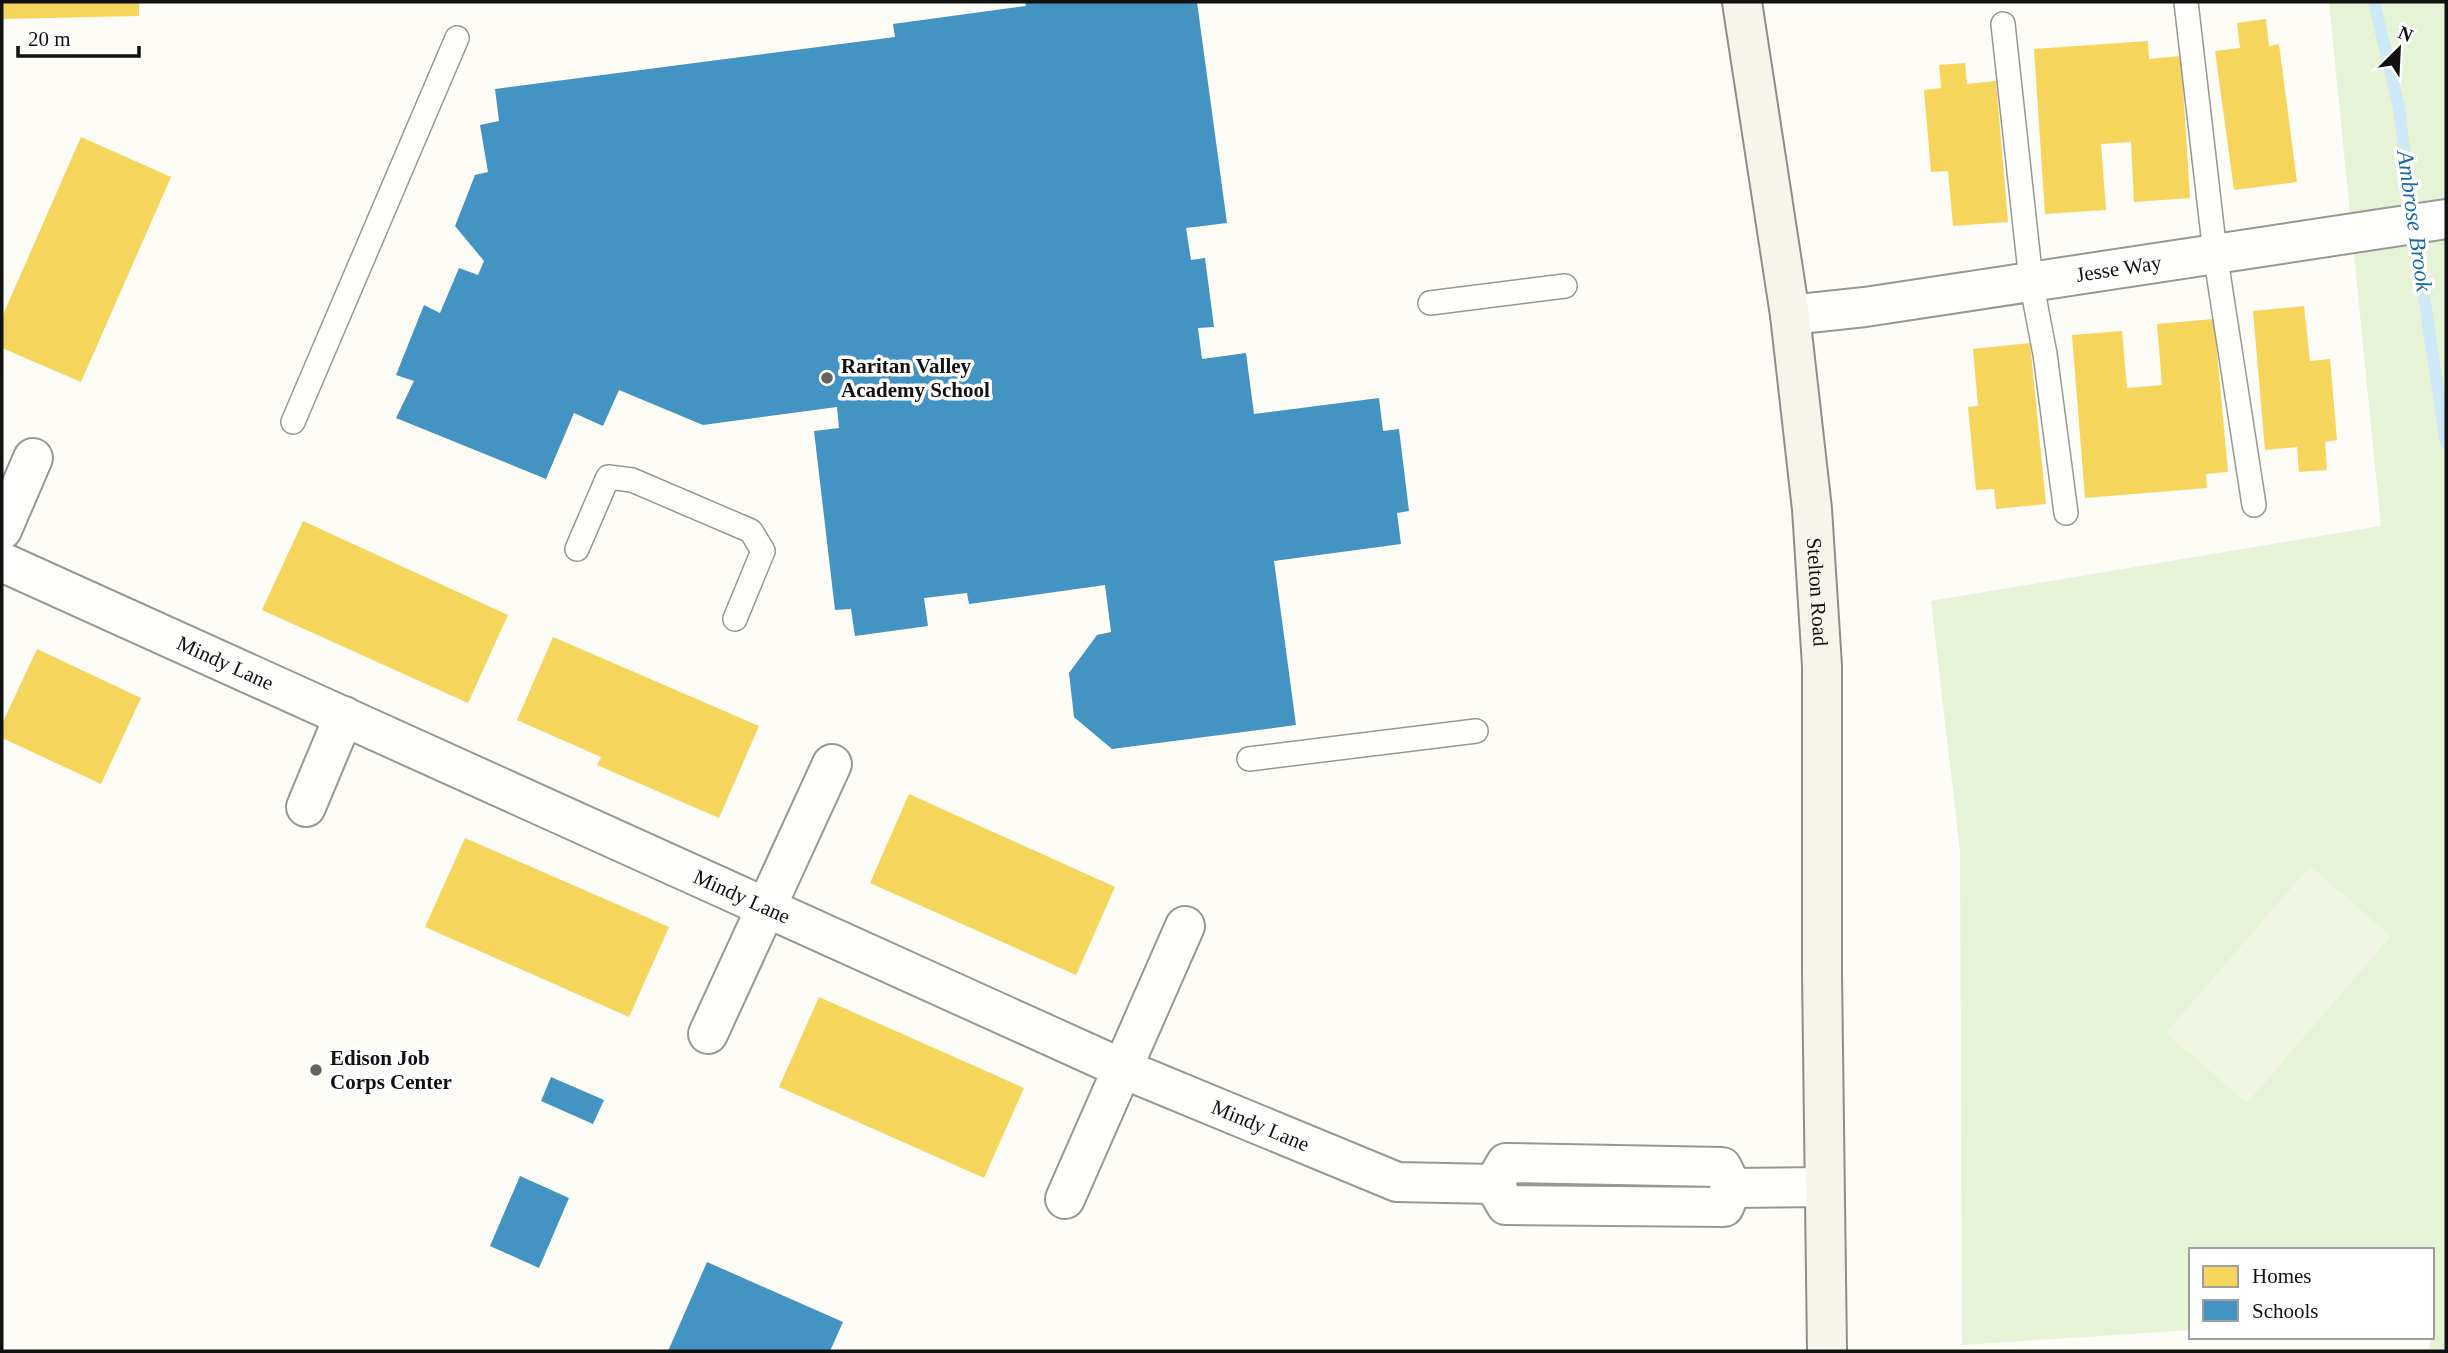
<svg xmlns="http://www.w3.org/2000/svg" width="2448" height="1353" font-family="'Times New Roman',serif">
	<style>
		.green { fill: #e7f3d7 }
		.pitch { fill: #f0f6e1 }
		.homes { fill: #f6d55c }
		.schools { fill: #4393c3 }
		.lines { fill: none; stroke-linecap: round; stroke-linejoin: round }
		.stream { stroke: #cde8f7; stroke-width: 12 }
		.service-casing { stroke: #979795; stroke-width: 26 }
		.minor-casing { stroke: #979795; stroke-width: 42 }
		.secondary-casing { stroke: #8e8d8b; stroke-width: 42 }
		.service { stroke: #fffffe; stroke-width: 23 }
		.minor { stroke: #fffffe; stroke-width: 38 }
		.secondary { stroke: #f6f4eb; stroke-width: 38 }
		.poi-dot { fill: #646362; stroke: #fff; stroke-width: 2.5 }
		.labels { text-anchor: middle; stroke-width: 7; stroke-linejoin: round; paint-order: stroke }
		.street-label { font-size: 21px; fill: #111; stroke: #fff }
		.poi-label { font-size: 21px; font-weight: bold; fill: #111; stroke: #fff; text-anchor: start }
		.water-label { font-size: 23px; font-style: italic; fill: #1768a6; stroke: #fff }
	</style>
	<rect width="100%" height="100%" fill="#fdfcf7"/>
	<path class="green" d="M2329 2H2446V1351H2429L2435 1314H2432V1250H2191V1330L1962 1345 1960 851 1931 601 2381 526Z"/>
	<path class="pitch" d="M2310 866 2391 936 2247 1103 2166 1033Z"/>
	<path class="homes" d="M2 2H139V16L2 19Z
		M2266 19 2269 46 2279 44 2297 182 2234 190 2215 51 2240 48 2237 23Z
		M2148 41 2149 59 2181 56 2190 198 2134 202 2131 142 2101 144 2106 210 2045 214 2034 49Z
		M1965 63 1967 84 1996 81 2008 222 1953 226 1948 171 1931 172 1924 90 1941 88 1939 65Z
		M81 137 171 177 81 382 2 348V317Z
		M2304 306 2310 361 2330 359 2337 440 2325 442 2327 470 2299 472 2297 447 2265 450 2253 311Z
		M2214 319 2228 472 2206 474 2207 488 2085 498 2072 335 2122 331 2127 388 2162 385 2157 324Z
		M2030 343 2046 504 1996 509 1994 489 1976 490 1968 407 1978 406 1973 349Z
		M303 521 508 615 468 703 262 610Z
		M553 637 759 726 719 818 597 765 601 757 517 720Z
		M37 649 141 698 101 784 2 738V724Z
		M909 794 1115 887 1076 975 870 883Z
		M465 838 669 927 629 1017 425 927Z
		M819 997 1024 1088 984 1178 779 1087Z"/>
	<path class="schools" d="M1025 2H1197L1227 223 1186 228 1191 260 1205 258 1214 327 1198 328 1202 359 1246 353 1254 414 1379 398 1383 431 1399 429 1409 511 1397 513 1401 544 1274 561 1296 725 1112 749 1074 717 1069 673 1097 635 1111 632 1105 585 969 604 967 593 924 598 928 626 855 636 851 609 835 610 814 431 839 428 837 407 703 425 619 390 603 426 574 413 546 479 396 418 414 381 396 375 424 305 440 313 459 268 478 275 484 261 455 226 475 175 488 172 480 125 499 121 495 89 895 37 893 24 1026 6Z
		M551 1077 604 1100 593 1124 541 1101Z
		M520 1176 569 1198 539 1268 490 1246Z
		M707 1262 843 1322 830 1351H668Z"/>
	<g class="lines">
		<path class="stream" d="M2374 2 2399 108 2413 223 2446 443"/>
		<defs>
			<path id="service" d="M2186 2 2215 253 2254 505
				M2003 24 2031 281 2045 354 2066 513
				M1430 303 1565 286
				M293 422 457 38
				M577 549 608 477 632 480 751 531 763 551 735 619
				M1249 759 1476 731"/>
			<g id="minor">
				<path id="s1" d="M1790 315 1865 307 2446 219"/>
				<path d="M2 530 33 458"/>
				<path id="s2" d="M2 562 1121 1068 1397 1182 1494 1184"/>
				<path d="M306 807 344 716"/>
				<path d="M708 1034 832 764"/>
				<path d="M1506 1163 1722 1167 1732 1188 1724 1207 1506 1205 1494 1184Z"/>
				<path d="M1732 1188 1824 1187"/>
				<path d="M1065 1199 1185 926"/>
			</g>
			<g id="secondary">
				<path id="s3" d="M1742 2 1790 315 1812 509 1822 666V973L1827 1351"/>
			</g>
		</defs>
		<use href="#service" class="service-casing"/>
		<use href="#minor" class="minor-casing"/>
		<use href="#secondary" class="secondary-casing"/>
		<use href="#service" class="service"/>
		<use href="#minor" class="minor"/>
		<use href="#secondary" class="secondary"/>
	</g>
	<g class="poi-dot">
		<circle cx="827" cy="378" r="7"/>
		<circle cx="316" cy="1070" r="7"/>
	</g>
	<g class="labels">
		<g class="street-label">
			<text dy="7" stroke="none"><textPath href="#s1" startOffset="332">Jesse Way</textPath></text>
			<text dy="7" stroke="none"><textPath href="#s3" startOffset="595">Stelton Road</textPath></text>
			<text dy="7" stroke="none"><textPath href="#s2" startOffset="245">Mindy Lane</textPath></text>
			<text dy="7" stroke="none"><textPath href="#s2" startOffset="812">Mindy Lane</textPath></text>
			<text dy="7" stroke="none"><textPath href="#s2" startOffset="1379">Mindy Lane</textPath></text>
		</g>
		<g class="poi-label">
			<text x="841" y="373">Raritan Valley<tspan x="841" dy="24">Academy School</tspan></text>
			<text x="330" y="1065">Edison Job<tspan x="330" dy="24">Corps Center</tspan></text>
		</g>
		<g class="water-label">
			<text transform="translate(2415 221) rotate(82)" y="8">Ambrose Brook</text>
		</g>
	</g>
	<rect width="2448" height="1353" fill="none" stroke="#111111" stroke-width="7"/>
	<rect x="2189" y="1248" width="245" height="91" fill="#ffffff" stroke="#a0a0a0" stroke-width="2"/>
	<rect x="2203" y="1266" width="35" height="21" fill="#f6d55c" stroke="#a0a0a0" stroke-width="2"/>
	<text x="2252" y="1283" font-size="21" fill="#111111">Homes</text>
	<rect x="2203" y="1300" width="35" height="21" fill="#4393c3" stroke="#a0a0a0" stroke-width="2"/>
	<text x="2252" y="1318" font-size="21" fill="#111111">Schools</text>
	<g transform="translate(2399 49) rotate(24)" stroke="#ffffff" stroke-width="5" paint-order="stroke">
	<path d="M0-5L12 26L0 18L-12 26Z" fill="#111111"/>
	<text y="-10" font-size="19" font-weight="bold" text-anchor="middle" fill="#111111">N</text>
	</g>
	<path d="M18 46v10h121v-10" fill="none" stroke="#111111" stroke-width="3.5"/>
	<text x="28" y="46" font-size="21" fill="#111111" stroke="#ffffff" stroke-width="5" paint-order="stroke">20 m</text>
</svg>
